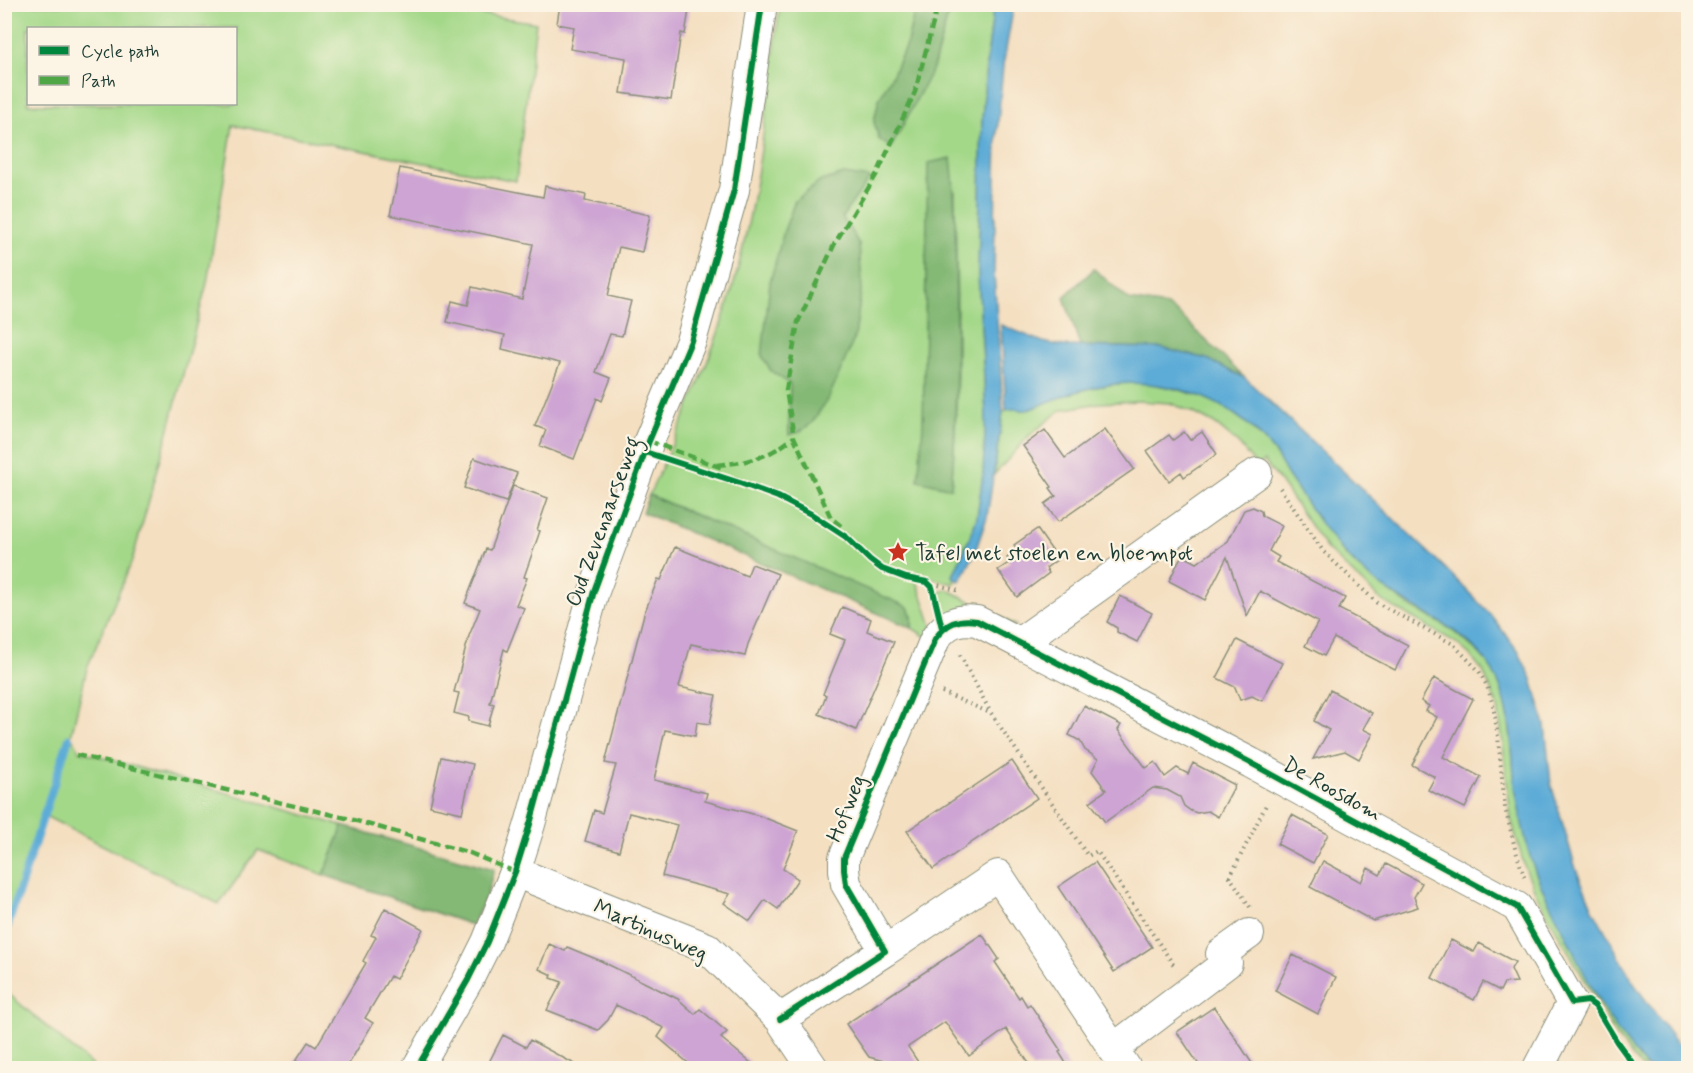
<svg xmlns="http://www.w3.org/2000/svg" width="1693" height="1073" font-family="Mynerve,sans-serif">
	<style>
		.green { fill: #a4d889; stroke: #628a5e; stroke-width: 1.5; fill-rule: evenodd }
		.forest { fill: #83b875; stroke: #517a54; stroke-width: 1.5 }
		.water { fill: #5dacd7; stroke: #3e7486; stroke-width: 1.5 }
		.lines { fill: none; stroke-linecap: round; stroke-linejoin: round }
		.stream { stroke: #5dacd7; stroke-width: 8 }
		.building { fill: #cda4d3 }
		.minor-casing { stroke: #8a8e7a; stroke-width: 32 }
		.path { stroke: #8a8e7a; stroke-width: 4; stroke-dasharray: 1.5 4.5; stroke-linecap: butt }
		.minor { stroke: #fff; stroke-width: 30 }
		.quiet { stroke: #4fa644; stroke-width: 4.5; stroke-dasharray: 9 4.5; stroke-linecap: butt }
		.cycleway-casing { stroke: #fcf5e5; stroke-width: 10 }
		.cycleway { stroke: #00873e; stroke-width: 6 }
		.labels { text-anchor: middle; stroke-width: 4.5; stroke-linejoin: round; paint-order: stroke }
		.street-label { font-size: 22px; fill: #1f3d34; stroke: #fcf5e5 }
		.poi-label { font-size: 22px; fill: #1f3d34; stroke: #fcf5e5; text-anchor: start }
	</style>
	<rect width="100%" height="100%" fill="#fcf5e5"/>
	<filter id="ink" filterUnits="userSpaceOnUse"><feTurbulence type="fractalNoise" baseFrequency=".0167" numOctaves="2"/><feDisplacementMap in="SourceGraphic" scale="12" xChannelSelector="R" yChannelSelector="G"/><feConvolveMatrix kernelMatrix="1 2 1 2 8 2 1 2 1" color-interpolation-filters="sRGB"/></filter>
	<filter id="wash" filterUnits="userSpaceOnUse"><feTurbulence type="fractalNoise" baseFrequency=".008" numOctaves="4" result="noise"/><feDisplacementMap in="SourceGraphic" scale="24" xChannelSelector="R" yChannelSelector="G"/><feGaussianBlur stdDeviation="1.35" result="paint"/><feColorMatrix in="noise" values="0 0 0 0 0 0 0 0 0 0 0 0 0 0 0 0 0 1.4 0 .05"/><feComposite in="paint" operator="in"/></filter>
	<g filter="url(#wash)">
		<rect width="100%" height="100%" fill="#f4dfc1"/>
		<path class="green" d="M424 5 536 23 516 181 233 125 207 283 165 443 132 561 87 668 71 736 80 751 343 826 324 875 258 850 219 904 45 816 5 939V5ZM236 28V104H28V28Z
			M780 5H916L907 43 894 72 879 99 874 122 879 139 933 68 951 5H994L986 66 982 122 978 273 986 413 983 474 977 517 972 531 953 576 955 579 954 584 911 573 918 584 932 626 926 637 912 628V617L907 607 649 495C685 418 723 335 742 252 761 171 769 87 780 5ZM821 181 846 212 842 217 859 244 789 434 790 384 784 231 795 201ZM955 191C956 290 961 389 951 487L922 443Z
			M1124 383H1148L1175 389 1207 398 1227 409 1250 426 1270 447 1324 526 1344 554 1369 577 1408 605 1449 628 1478 652 1492 668 1500 685 1506 704 1510 730 1516 789 1528 850 1615 1027 1647 1068H1642L1616 1036 1536 894 1524 865 1511 819 1502 736 1498 707 1483 671 1470 655 1455 642 1381 600 1355 576 1326 548 1281 483 1264 461 1257 467 1239 444 1215 424 1194 413 1170 403 1138 401 1099 403 1061 410 1030 435 994 475 1003 412 1011 408 1095 387Z
			M947 589 1017 626 947 619 939 593Z
			M5 991 95 1068H5Z"/>
		<path class="forest" d="M916 5H951L933 68 891 148 879 139 874 122 879 99 894 72 907 43Z
			M951 158C957 207 955 256 956 305 956 366 957 427 951 488L918 480 923 426 928 163Z
			M844 174 870 178 842 217 859 244 862 284 855 337 829 397 812 423 799 432 789 435 790 384 771 371 762 356 770 282 784 231 795 201 821 181Z
			M1094 269 1129 300 1167 306 1179 314 1245 378 1207 359 1161 348 1080 346 1064 297Z
			M649 495 908 607 912 617V628L642 512Z
			M343 826 494 869 486 898 472 925 324 875Z"/>
		<path class="water" d="M994 5H1014L1003 66 997 134 994 273 1003 412 987 517 974 555 962 578 959 581 955 579 953 576 972 532 977 517 983 474 986 413 978 273 982 122 986 66Z
			M1001 325 1043 342 1064 346 1161 348 1207 359 1245 378 1444 567 1490 614 1518 651 1532 679 1545 725 1551 784 1576 869 1593 909 1635 985 1688 1059V1068H1647C1637 1055 1625 1042 1615 1027 1595 997 1579 963 1563 930 1550 904 1535 877 1528 849 1523 829 1518 807 1515 787 1511 748 1513 705 1492 670 1466 625 1406 609 1368 576 1335 548 1311 509 1287 474 1282 465 1277 455 1270 447 1229 396 1159 374 1096 387 1081 390 1065 395 1051 401 1043 404 1035 408 1027 410 1019 411 1014 407 1006 410Z"/>
		<g class="lines">
			<path class="stream" d="M4 937 69 738"/>
		</g>
		<g id="blocks">
			<path class="building" d="M560 4H690L685 34 681 33 671 100 621 93 626 58 570 49 574 27 557 24Z
				M400 168 543 197 545 186 586 195 585 201 650 215 642 252 619 247 608 296 631 301 622 336 610 334 596 372 611 378 602 401 597 398 574 459 540 446 546 430 535 426 560 363 502 349 505 335 447 322 452 301 468 305 472 287 522 299 533 244 390 215Z
				M1105 429 1134 469 1058 522 1045 504 1056 496 1050 488 1052 487 1023 446 1045 430 1065 458Z
				M1184 432 1190 440 1202 432 1217 454 1184 477 1181 472 1169 481 1147 451 1169 435 1173 440Z
				M474 458 517 473 506 502 464 488Z
				M513 486 548 498 537 530 540 531 524 577 527 578 516 605 524 608 507 651 504 649 490 703 494 704 488 726 468 721 469 717 454 713 459 693 454 692 469 636 480 609 465 603 486 549 490 550Z
				M1253 507 1261 511 1262 516 1282 526 1269 551 1279 557 1276 562 1345 598 1339 609 1408 645 1395 670 1334 638 1324 656 1305 646 1318 622 1260 591 1247 616 1227 557 1205 600 1169 581 1182 555 1197 563 1228 541 1244 510Z
				M1037 529 1058 559 1046 568 1049 573 1017 597 998 570 1010 562 1007 558 1018 550 1014 545Z
				M675 547 747 576 752 564 778 574 748 644 745 656 691 644 679 687 716 695 710 724 697 722 695 736 665 730 654 780 707 793 705 801 760 816 798 831 783 869 798 879 778 909 765 900 750 921 724 903 730 894 662 876 677 825 629 813 619 851 585 841 594 810 602 813 616 765 605 763 644 614 658 579 661 580Z
				M1120 596 1152 613 1137 642 1117 632V628L1107 622Z
				M842 607 871 619 867 631 894 642 856 730 819 714 826 695 823 694 845 640 830 634Z
				M1237 640 1282 663 1262 701 1252 696 1240 700 1235 687 1217 678Z
				M1434 678 1473 699 1443 757 1481 777 1465 808 1428 790 1435 777 1412 765 1437 717 1426 711 1429 706 1421 701Z
				M1330 690 1372 713 1363 729 1373 734 1359 759 1345 751 1313 759 1329 730 1314 721Z
				M1084 706 1121 725 1118 730 1146 768 1155 762 1165 777 1177 768 1188 774 1193 763 1235 785 1218 817 1208 811 1197 813 1191 811 1184 806 1180 797 1167 790 1153 788 1105 822 1090 802 1106 790 1092 771 1098 759 1085 750 1080 741 1069 735Z
				M441 757 473 764 462 813 430 806Z
				M1012 761 1037 798 933 869 907 831Z
				M1292 815 1328 834 1313 863 1277 844Z
				M1323 861 1361 882 1368 868 1380 875 1386 864 1422 883 1414 897 1418 907 1373 921 1310 887Z
				M1095 862 1152 947 1114 972 1058 887Z
				M385 908 423 929 396 979 390 976 365 1018 373 1023 347 1067 349 1068H291L308 1042 316 1047 366 963 363 961 376 937 371 935Z
				M982 934 999 959 995 962 1019 998 1021 996 1027 1006 1030 1004 1061 1051 1059 1052 1069 1068H1032L1006 1029 969 1056 945 1022 908 1047 922 1068H910L869 1057 846 1024Z
				M1451 940 1474 952 1479 943 1515 962 1511 969 1517 982 1504 983 1500 991 1483 982 1474 1000 1432 978Z
				M549 944 565 951 567 947 601 961 678 999 695 1014 700 1009 727 1032 721 1038 757 1068H694L658 1037 664 1028 616 1005 608 1020 598 1030 547 1010 562 982 551 978 552 975 539 969Z
				M1293 955 1336 977 1318 1014 1275 991Z
				M1214 1007 1242 1048 1255 1068H1201L1177 1032Z
				M503 1035 526 1047 530 1040 582 1068H486Z"/>
		</g>
	</g>
	<g filter="url(#ink)">
		<use href="#blocks" fill-opacity="0" stroke="#8a8e7a" stroke-width="1.5"/>
		<g class="lines">
			<defs>
				<path id="minor" d="M1019 643 1257 473
					M515 872 707 948 780 1019 813 1068
					M885 951 998 875 1126 1068
					M780 1019 885 951 846 884 844 870V858L935 639C946 623 958 618 977 621L1251 763 1353 819 1517 907 1572 1003 1538 1068
					M1113 1049 1227 963 1221 954 1249 934
					M417 1068 468 980 487 942 515 872 530 824 594 591 649 441 691 341 734 190 762 4"/>
			</defs>
			<use href="#minor" class="minor-casing"/>
			<path class="path" d="M1280 488 1323 551 1377 603 1453 644 1479 671 1487 686 1493 705 1498 737 1505 808 1515 848 1525 880
				M927 582 960 591
				M960 655 991 713 1088 856 1097 851 1175 967
				M942 692 990 713
				M1250 907 1230 877 1267 803"/>
			<use href="#minor" class="minor"/>
			<path class="quiet" d="M649 441 725 469
				M717 465C750 462 768 458 794 437
				M841 526 831 518 794 437 786 390 798 322 835 243 878 172 915 92 938 4
				M76 755 346 818 470 853 515 872"/>
			<defs>
				<path id="cycleway" d="M645 452 740 483 778 497 811 514 846 537 870 560 882 569 906 578 927 582 932 587 942 628
					M1572 1003 1588 1001 1595 1006 1617 1042 1636 1068
					M780 1019 885 951 846 884 844 870V858L935 639C946 623 958 618 977 621L1251 763 1353 819 1517 907 1572 1003
					M417 1068 468 980 487 942 515 872 530 824 594 591 649 441 691 341 734 190 762 4"/>
			</defs>
			<use href="#cycleway" class="cycleway-casing"/>
			<use href="#cycleway" class="cycleway"/>
		</g>
	</g>
	<defs>
		<symbol id="sight-bare" viewBox="-9 -9 18 18"><path d="M0-6L1.8-2.2L6-1.7L2.9 1.2L3.7 5.4L0 3.3L-3.7 5.4L-2.9 1.2L-6-1.7L-1.8-2.2Z" fill="#c8321e" stroke="#fcf5e5" stroke-width="2.5" paint-order="stroke"/></symbol>
	</defs>
	<g fill-rule="evenodd">
		<use href="#sight-bare" x="883" y="537" width="30" height="30"/>
	</g>
	<g class="labels">
		<g class="street-label">
			<text transform="translate(602 521) rotate(-70)" y="8">Oud Zevenaarseweg</text>
			<text transform="translate(1333 788) rotate(29)" y="8">De Roosdom</text>
			<text transform="translate(845 808) rotate(-68)" y="8">Hofweg</text>
			<text transform="translate(651 929) rotate(24)" y="8">Martinusweg</text>
		</g>
		<g class="poi-label">
			<text x="915" y="560">Tafel met stoelen en bloempot</text>
		</g>
	</g>
	<rect width="1693" height="1073" fill="none" stroke="#fcf5e5" stroke-width="24"/>
	<rect x="27" y="27" width="210" height="78" fill="#fcf5e5" stroke="#a4ab9e" stroke-width="1.5"/>
	<rect x="39" y="46" width="30" height="9" fill="#00873e" stroke="#a4ab9e" stroke-width="1.5"/>
	<text x="81" y="57" font-size="18" fill="#1f3d34">Cycle path</text>
	<rect x="39" y="76" width="30" height="9" fill="#4fa644" stroke="#a4ab9e" stroke-width="1.5"/>
	<text x="81" y="87" font-size="18" fill="#1f3d34">Path</text>
</svg>
